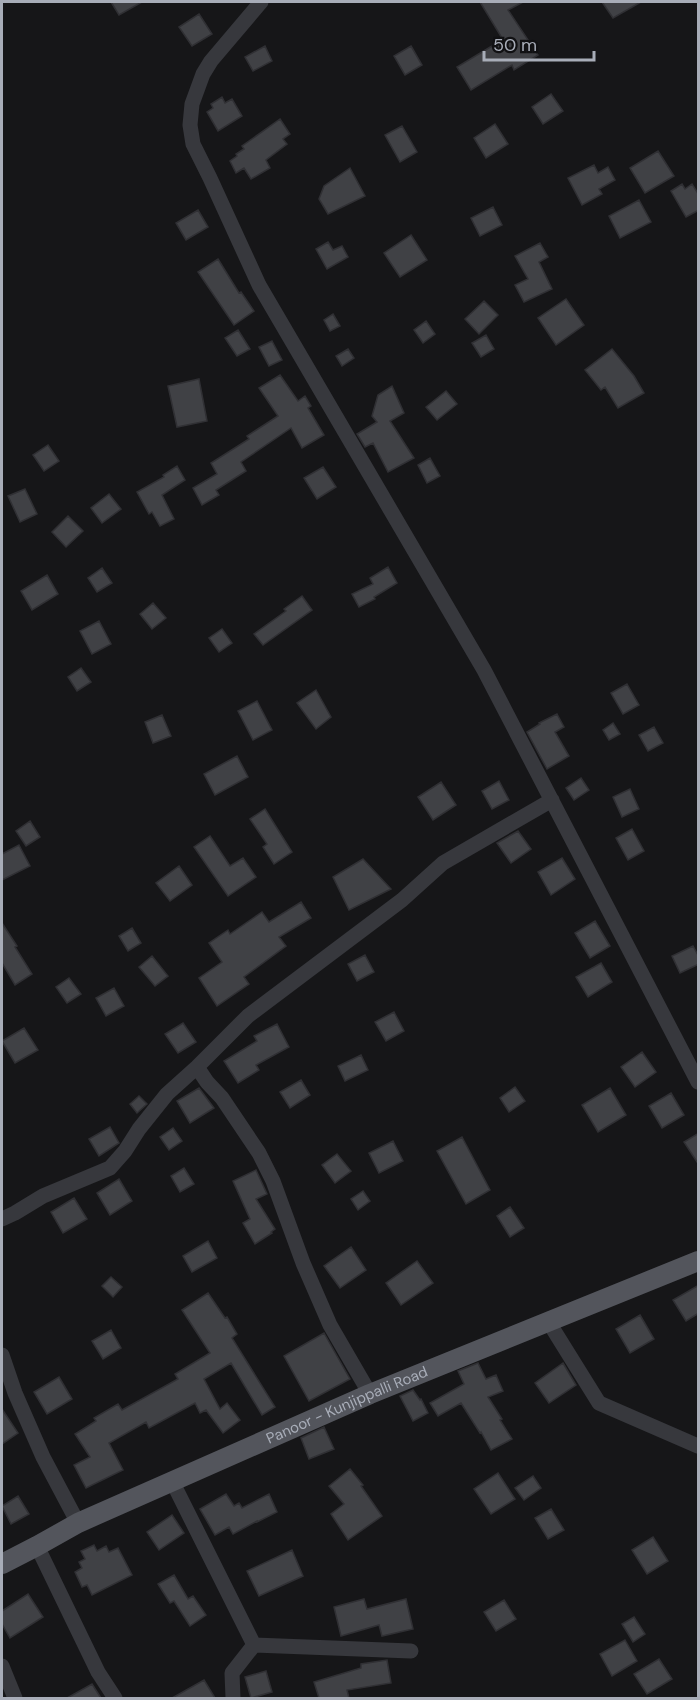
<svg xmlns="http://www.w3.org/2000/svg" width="700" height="1700" font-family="'DM Sans',sans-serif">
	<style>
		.building { fill: #404145; stroke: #303034; stroke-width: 1.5 }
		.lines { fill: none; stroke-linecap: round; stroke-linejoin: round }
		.minor { stroke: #37383d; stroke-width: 15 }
		.major { stroke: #53555c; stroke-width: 20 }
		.labels { text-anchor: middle; stroke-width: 4.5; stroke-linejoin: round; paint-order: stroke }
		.street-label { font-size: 15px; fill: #a8adb8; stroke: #111113 }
	</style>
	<rect width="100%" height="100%" fill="#161618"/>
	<path class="building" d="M111 2H142L119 15Z
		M480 2H523L508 10 538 55 514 70 512 65 471 90 457 67 497 43 496 42 502 38Z
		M602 2H641L613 18Z
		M199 14 212 34 192 46 179 27Z
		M265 46 272 61 253 71 245 57Z
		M411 46 422 65 405 75 394 56Z
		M551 94 563 111 543 124 532 107Z
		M222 97 225 103 232 99 242 116 218 131 207 112 213 108 211 104Z
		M280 119 290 134 283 139 287 144 266 160 270 168 251 179 244 168 236 173 230 161 237 156 236 154 244 149 242 146Z
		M495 124 508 144 486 158 474 138Z
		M402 126 417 152 400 162 385 135Z
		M658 151 674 176 645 193 630 168Z
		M594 165 598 173 608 167 615 180 599 189 602 194 582 205 568 178Z
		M350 168 365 196 328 214 319 199 324 186Z
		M682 184 685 189 692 184 699 195V210L686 217 671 191Z
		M639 200 651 222 620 238 609 216Z
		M493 207 502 225 480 236 471 218Z
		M198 210 208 227 186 240 176 223Z
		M411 235 427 260 400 277 384 253Z
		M328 242 333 250 342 246 348 257 327 269 316 249Z
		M540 243 548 257 539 262 552 289 524 302 515 285 528 279 515 256Z
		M218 259 239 293 241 292 254 311 234 325 198 272Z
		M566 299 584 325 556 345 538 318Z
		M484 301 498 315 479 334 465 319Z
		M333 314 340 326 330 331 324 320Z
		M426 321 435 334 423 343 414 330Z
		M238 330 250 349 237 356 225 338Z
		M486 335 494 349 481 357 472 343Z
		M272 341 282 360 269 366 259 347Z
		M348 349 354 358 342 366 336 356Z
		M612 349 634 376 644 393 618 408 605 387 601 390 585 370Z
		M280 375 298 401 305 396 311 406 308 408 324 435 302 448 291 428 241 462 246 471 216 490 219 495 202 505 193 488 217 474 211 463 249 439 247 436 278 416 259 388Z
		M199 379 207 421 177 427 168 386Z
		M392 386 404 413 390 421 414 458 388 472 373 443 365 447 357 434 377 422 372 416 378 395Z
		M446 391 457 404 437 420 426 407Z
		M48 445 59 461 44 471 33 455Z
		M430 458 440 476 427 483 418 465Z
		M177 466 185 480 162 495 174 519 160 526 152 512 149 514 137 492 164 477 163 475Z
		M323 467 336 487 317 499 304 478Z
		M25 489 37 514 20 522 8 496Z
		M109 494 121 509 102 523 91 508Z
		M68 516 83 531 66 547 52 532Z
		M388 567 397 583 374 597 375 599 359 607 352 594 373 584 370 578Z
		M102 568 112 583 97 592 88 578Z
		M47 575 58 594 32 610 21 591Z
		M302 596 312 610 263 645 254 634 286 611 284 609Z
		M153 603 166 618 152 629 140 614Z
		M99 621 111 644 92 654 80 631Z
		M222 629 232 643 219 652 209 638Z
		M81 668 91 682 77 691 68 677Z
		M627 684 639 705 623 714 611 693Z
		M316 690 331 717 316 729 297 703Z
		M257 701 272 730 253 740 238 711Z
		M557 714 564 727 555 732 569 756 547 769 527 732 540 724 539 723Z
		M162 715 171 736 153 743 145 722Z
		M613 723 620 734 609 740 603 730Z
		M654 727 663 743 648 751 639 735Z
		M237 756 248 777 215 795 204 774Z
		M581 778 589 790 574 800 566 788Z
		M499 781 509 800 492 809 482 791Z
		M441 782 456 805 433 820 418 797Z
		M630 789 639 809 622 817 613 797Z
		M265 809 292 852 274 864 263 847 267 844 250 819Z
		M30 821 40 837 26 846 16 831Z
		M632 829 644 851 628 860 616 838Z
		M518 831 531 849 511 863 497 843Z
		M210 836 230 866 243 858 256 877 228 896 194 847Z
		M19 845 30 866 2 880V854Z
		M562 858 575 879 551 895 538 872Z
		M363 859 391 889 349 910 333 877Z
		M179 866 192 885 170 901 156 883Z
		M301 902 311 918 279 937 286 946 244 977 249 984 217 1006 199 978 222 962 209 943 228 930 230 934 262 912 269 922Z
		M595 921 610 946 590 958 575 933Z
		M2 923 17 946 15 947 32 974 15 985 2 963Z
		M132 928 141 943 128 951 119 936Z
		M693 946 699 957V964L680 973 672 956Z
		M365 955 374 972 357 981 348 964Z
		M152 956 168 976 155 986 139 967Z
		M601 963 612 982 588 997 576 977Z
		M69 978 81 994 67 1003 56 987Z
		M114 988 124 1006 106 1016 96 998Z
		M394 1012 404 1031 386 1041 375 1022Z
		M183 1023 196 1042 178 1053 165 1034Z
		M277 1024 289 1047 256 1065 259 1070 238 1083 224 1061 257 1041 254 1036Z
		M24 1028 38 1050 15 1063 2 1041Z
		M642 1052 656 1072 635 1087 621 1067Z
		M361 1055 368 1070 345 1081 338 1066Z
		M301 1080 310 1095 290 1108 280 1092Z
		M515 1087 525 1101 509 1112 500 1098Z
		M199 1088 214 1108 190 1123 177 1101Z
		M610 1088 626 1115 598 1132 582 1105Z
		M671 1093 684 1115 662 1128 649 1106Z
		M139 1096 147 1104 137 1113 130 1104Z
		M110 1127 119 1143 99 1156 89 1139Z
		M173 1128 182 1141 169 1150 160 1137Z
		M699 1133V1165L684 1142Z
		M462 1137 490 1190 466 1204 437 1151Z
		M393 1141 403 1161 379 1173 369 1153Z
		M337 1154 351 1171 335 1183 322 1165Z
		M184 1168 194 1184 180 1192 171 1176Z
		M256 1170 267 1194 256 1199 275 1229 271 1232 272 1233 255 1244 243 1223 250 1219 233 1181Z
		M119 1179 132 1201 110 1215 97 1193Z
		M363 1191 370 1201 358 1210 351 1199Z
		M74 1198 87 1219 63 1233 51 1212Z
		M510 1207 524 1228 510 1237 497 1216Z
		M208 1241 217 1258 192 1272 183 1256Z
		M351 1247 366 1270 340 1288 324 1266Z
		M417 1261 433 1283 401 1305 386 1283Z
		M111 1277 122 1287 113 1297 102 1286Z
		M699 1285V1313L686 1321 673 1300Z
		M208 1293 225 1318 227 1317 237 1334 232 1338 275 1407 262 1415 231 1363 204 1379 220 1409 227 1403 240 1420 223 1433 206 1410 200 1413 195 1403 149 1428 146 1422 109 1443 123 1470 86 1488 74 1465 90 1457 75 1434 96 1421 94 1418 118 1404 122 1410 178 1379 175 1374 210 1353 182 1310Z
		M640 1315 654 1339 630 1353 616 1329Z
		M111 1330 121 1348 103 1359 92 1341Z
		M324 1333 350 1379 309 1401 284 1356Z
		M478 1363 486 1379 496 1375 503 1391 488 1397 502 1419 500 1420 512 1439 491 1450 481 1432 480 1433 461 1403 438 1416 430 1403 464 1384 458 1371Z
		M563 1363 576 1385 549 1403 535 1383Z
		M59 1377 72 1399 47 1414 34 1392Z
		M413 1390 420 1400 421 1399 428 1413 413 1421 400 1396Z
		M2 1409 18 1433 2 1444Z
		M324 1427 334 1449 309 1459 301 1438Z
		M350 1469 363 1485 361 1486 382 1516 348 1540 331 1514 344 1504 329 1486Z
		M498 1473 515 1499 491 1514 474 1489Z
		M533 1476 541 1488 524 1500 515 1488Z
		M226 1494 234 1506 239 1503 242 1508 269 1494 277 1512 257 1522V1521L233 1534 229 1527 215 1535 200 1509Z
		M18 1496 29 1514 11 1524 2 1506Z
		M551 1509 564 1530 548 1539 535 1518Z
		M172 1515 184 1533 159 1550 147 1532Z
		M653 1537 668 1561 647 1574 632 1550Z
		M94 1545 97 1551 106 1546 109 1552 118 1548 132 1575 92 1595 87 1585 82 1587 75 1572 82 1568 79 1562 85 1559 81 1551Z
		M292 1550 303 1576 259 1596 247 1571Z
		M174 1575 188 1599 193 1596 206 1615 190 1626 174 1601 170 1603 158 1584Z
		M28 1594 43 1617 10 1638 2 1624V1611Z
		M364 1599 367 1609 406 1599 413 1629 382 1636 379 1625 341 1636 334 1607Z
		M504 1600 516 1619 496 1631 484 1612Z
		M634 1617 645 1634 633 1642 622 1624Z
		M625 1640 637 1661 612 1676 600 1654Z
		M659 1659 672 1679 647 1694 634 1674Z
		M387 1660 391 1683 347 1690 349 1698H319L314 1682 361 1668V1664Z
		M266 1671 272 1692 251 1698 245 1677Z
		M204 1680 215 1698H172Z
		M92 1684 101 1698H67Z"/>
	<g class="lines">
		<path class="minor" d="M261 2 211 61 203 74 192 104 190 125 193 144 210 178 259 285 484 670 698 1082
			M197 1067 207 1082 222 1098 259 1153 273 1181 303 1263 330 1325 370 1394
			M2 1219 15 1213 43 1196 110 1168 125 1151 139 1129 167 1094 197 1067 248 1016 402 900 443 863 552 800
			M548 1321 599 1403 698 1446
			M2 1355 15 1393 43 1457 78 1523
			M172 1481 254 1645 411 1651
			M37 1546 98 1672 115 1698
			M2 1666 15 1698
			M233 1698 232 1673 254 1645"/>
		<path class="major" id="s1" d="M2 1564 37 1546 78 1523 370 1394 698 1261"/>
	</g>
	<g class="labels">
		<g class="street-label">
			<text dy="5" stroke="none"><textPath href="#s1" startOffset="380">Panoor - Kunjippalli Road</textPath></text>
		</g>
	</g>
	<rect width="700" height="1700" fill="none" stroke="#a8adb8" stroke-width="6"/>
	<path d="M484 51v9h110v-9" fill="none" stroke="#a8adb8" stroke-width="3"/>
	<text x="493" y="51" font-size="18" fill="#a8adb8" stroke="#111113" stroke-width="4.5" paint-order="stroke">50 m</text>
</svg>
